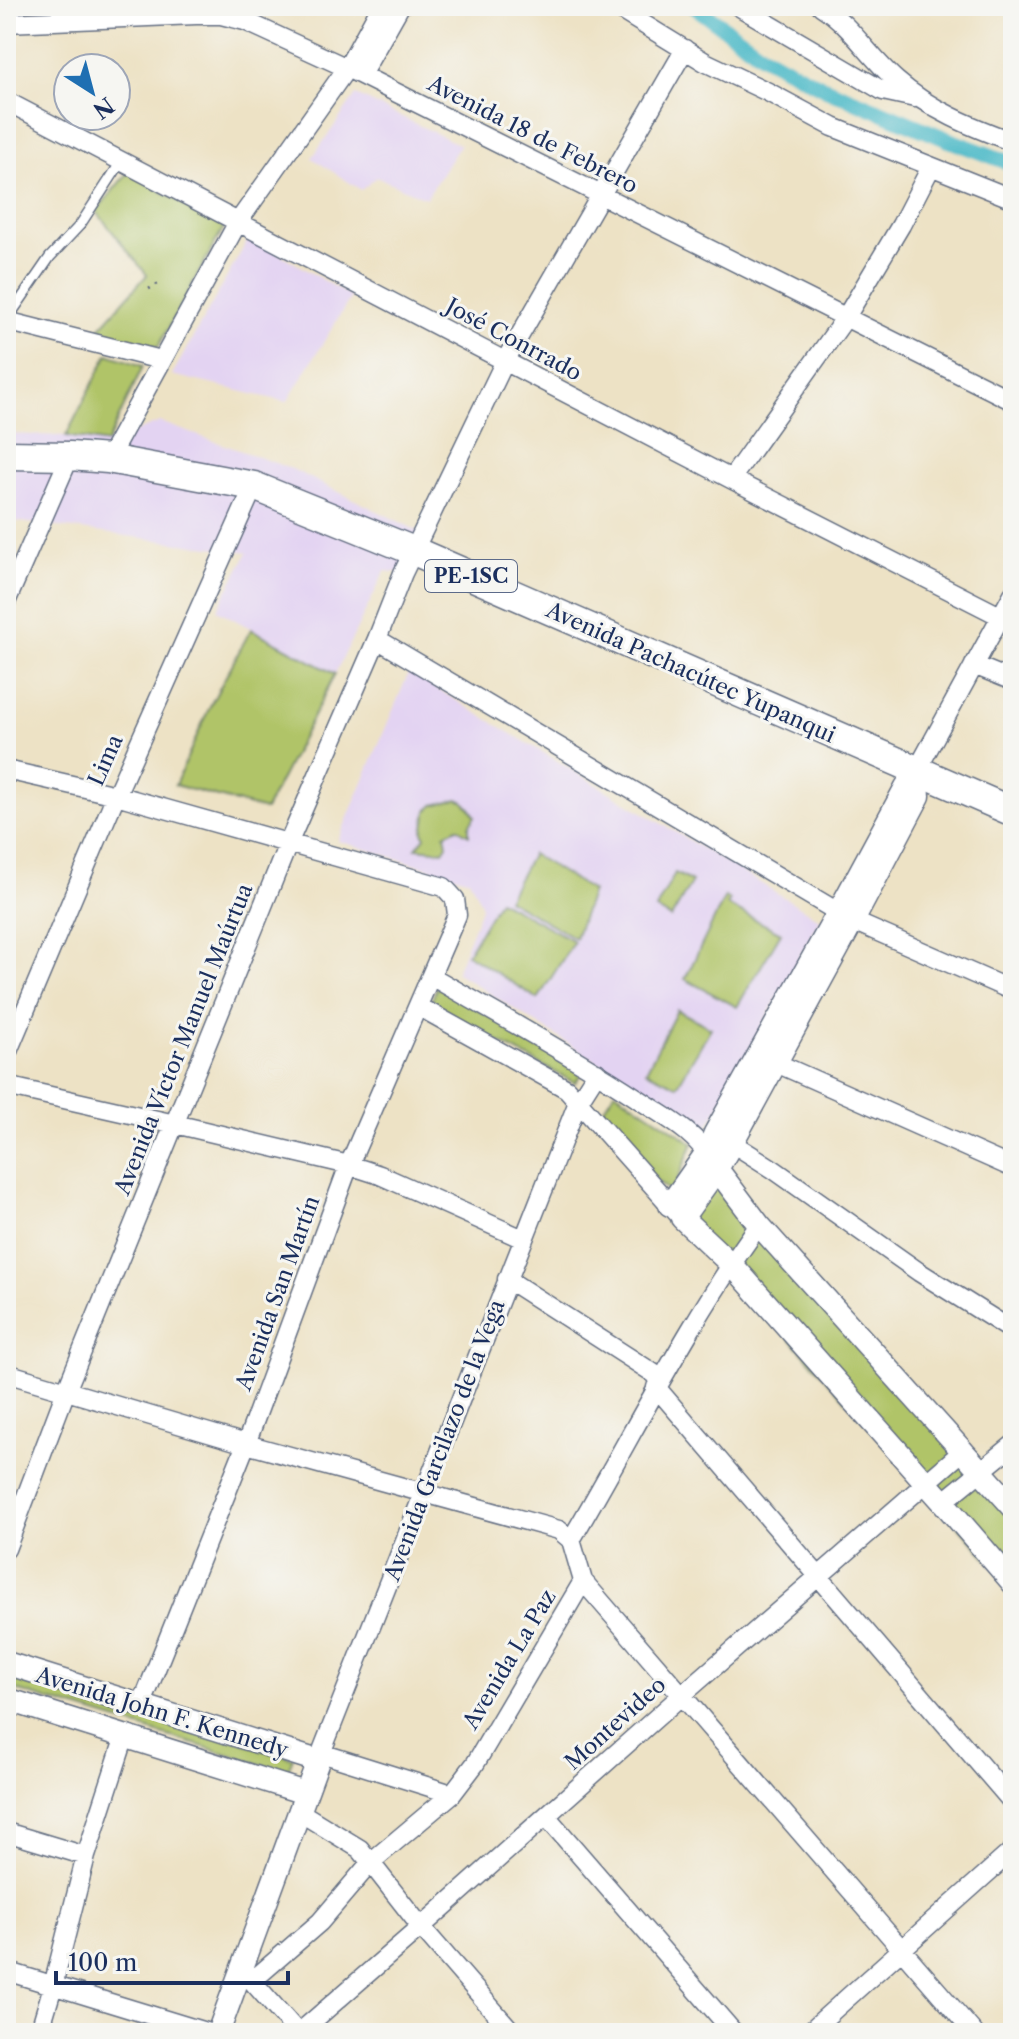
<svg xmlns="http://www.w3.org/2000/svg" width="1019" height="2039" font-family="'Libre Caslon Text',serif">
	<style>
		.built { fill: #e3d3f2 }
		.green { fill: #b0c468; stroke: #667a63; stroke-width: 2 }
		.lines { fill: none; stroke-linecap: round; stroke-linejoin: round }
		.canal { stroke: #4cb9c7; stroke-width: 16 }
		.service-casing { stroke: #646e82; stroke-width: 12 }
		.minor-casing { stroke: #646e82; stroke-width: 21 }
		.tertiary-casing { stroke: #646e82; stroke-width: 25 }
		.primary-casing { stroke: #646e82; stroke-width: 31 }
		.path { stroke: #646e82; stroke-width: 3; stroke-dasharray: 2 6; stroke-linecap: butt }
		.service { stroke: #fff; stroke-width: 9 }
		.minor { stroke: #fff; stroke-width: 18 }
		.tertiary { stroke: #fff; stroke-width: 22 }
		.primary { stroke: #fff; stroke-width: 28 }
		.labels { text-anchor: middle; stroke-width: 6; stroke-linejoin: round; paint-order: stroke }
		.shield { fill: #f6f6f2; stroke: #5d6b8a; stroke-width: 2 }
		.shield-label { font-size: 20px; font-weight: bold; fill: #1b2f5e }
		.street-label { font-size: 22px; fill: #1b2f5e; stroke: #f6f6f2 }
	</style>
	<rect width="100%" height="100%" fill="#f6f6f2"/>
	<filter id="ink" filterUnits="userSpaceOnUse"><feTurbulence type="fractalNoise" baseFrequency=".0125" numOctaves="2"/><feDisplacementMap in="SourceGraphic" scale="16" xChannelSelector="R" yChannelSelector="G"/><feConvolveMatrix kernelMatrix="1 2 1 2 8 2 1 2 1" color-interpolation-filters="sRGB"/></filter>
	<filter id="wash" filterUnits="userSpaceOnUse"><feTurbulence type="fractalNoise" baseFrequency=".006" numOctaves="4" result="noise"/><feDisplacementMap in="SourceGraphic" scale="32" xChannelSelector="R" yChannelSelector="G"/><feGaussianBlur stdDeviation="1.8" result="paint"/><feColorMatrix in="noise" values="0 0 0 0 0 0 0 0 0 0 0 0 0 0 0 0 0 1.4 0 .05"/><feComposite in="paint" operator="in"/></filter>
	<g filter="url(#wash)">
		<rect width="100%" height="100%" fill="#ede2c5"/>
		<path class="built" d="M356 95 460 145 426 198 377 177 361 190 312 158Z
			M250 236 351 297 287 402 172 375Z
			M160 422 292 469 422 533 403 573 385 571 335 674 217 610 248 552 6 520V434L66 436 107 443Z
			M409 672 820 919 707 1128 602 1065 456 972 482 906 470 880 338 841Z"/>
		<path class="green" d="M128 172 224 227 158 347 95 333 147 275 96 211Z
			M108 354 143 366 107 443 66 436Z
			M251 629 335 674 265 810 175 785 211 704Z
			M458 799C466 801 471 809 475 816L469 826V835L457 828 445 834 447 845 443 851 416 848 425 837 423 832 427 811 434 805Z
			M532 854 592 891 575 938 507 899Z
			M675 873 692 882 671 918 656 909Z
			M725 897 730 900 727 905 781 933 737 1007 685 979Z
			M499 900 574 941 538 999 467 954Z
			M437 986 584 1071 575 1083 430 1005Z
			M677 1010 711 1028 677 1086 646 1071Z
			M615 1091 693 1143 672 1193 658 1182 598 1117Z
			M717 1169 1013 1515V1587L682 1218Z
			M6 1671 293 1758 287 1772 6 1687Z"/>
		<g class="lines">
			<path class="canal" d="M694 6 765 57 824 88 949 140 1013 164"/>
		</g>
	</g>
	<g filter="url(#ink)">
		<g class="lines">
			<defs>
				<path id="service" d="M6 321 50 257 80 225 121 162"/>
				<path id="minor" d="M614 6 705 62 768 92 833 127 1013 199
					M738 6 883 91 915 98
					M821 6C852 26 869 57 897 81 930 110 972 127 1013 142
					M6 23 196 15H221L245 21 347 68 1013 401
					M361 75 400 6
					M6 101 731 479 1000 616
					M6 321 161 360
					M108 459 238 222 347 68 381 6
					M731 479 846 317 901 225 931 167
					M6 602 70 456
					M377 639 853 921 1013 991
					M974 665 1013 681
					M6 770 116 795 444 887 455 899 457 915 349 1165 246 1444 142 1704
					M917 770 1013 594
					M431 976C500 1016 570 1054 637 1098 663 1116 695 1131 711 1160
					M418 1006 567 1089 678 1214
					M6 1056 116 795 254 486
					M765 1058 1013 1168
					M6 1086 175 1124 349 1165 380 1175 523 1239
					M732 1143 773 1169 919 1272 1013 1331
					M507 1279 661 1378
					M6 1373 246 1444 559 1530 571 1540
					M656 1387 1013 1803
					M943 1502 1013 1445
					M6 1549 66 1391 288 844 377 639 403 573 505 361 685 49
					M583 1581 974 2033
					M321 1753 452 1794
					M318 1761 578 1102 597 1072
					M298 1811 360 1849 421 1927 513 2033
					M546 1816 734 2033
					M6 1832 86 1856
					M6 1971 209 2033
					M246 1971 252 1981 298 2033
					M252 1981 320 1922 371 1862 452 1794 475 1764 583 1581 571 1540C633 1435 687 1324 759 1225
					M39 2033 53 1986 86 1856 125 1736
					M299 2033 421 1927 682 1695 964 1450
					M808 2033 1013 1850"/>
				<path id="tertiary" d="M917 770 919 796 853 921 732 1143 717 1169 682 1218 735 1268 943 1502 1013 1583
					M717 1169 759 1225 1013 1507
					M670 1205 707 1152 715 1133 839 911 906 787 917 770
					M6 1663 318 1761 218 2033
					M6 1699 305 1793"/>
				<path id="primary" d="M6 455 70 456 108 459 254 486 414 551 1013 812"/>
			</defs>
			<use href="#service" class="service-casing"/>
			<use href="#minor" class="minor-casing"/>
			<use href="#tertiary" class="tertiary-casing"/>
			<use href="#primary" class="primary-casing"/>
			<path class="path" d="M149 289 161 282"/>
			<use href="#service" class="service"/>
			<use href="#minor" class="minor"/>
			<use href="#tertiary" class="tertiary"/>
			<use href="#primary" class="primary"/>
		</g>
	</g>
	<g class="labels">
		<rect class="shield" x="425" y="560" width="92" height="32" rx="6"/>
		<g class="shield-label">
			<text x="471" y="583">PE-1SC</text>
		</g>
		<g class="street-label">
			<text transform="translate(533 134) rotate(27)" y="8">Avenida 18 de Febrero</text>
			<text transform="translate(514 339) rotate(28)" y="8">José Conrrado</text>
			<text transform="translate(691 672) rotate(24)" y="8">Avenida Pachacútec Yupanqui</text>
			<text transform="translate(105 760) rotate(-66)" y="8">Lima</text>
			<text transform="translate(183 1039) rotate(-68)" y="8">Avenida Víctor Manuel Maúrtua</text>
			<text transform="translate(277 1293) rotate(-70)" y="8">Avenida San Martín</text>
			<text transform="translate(444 1440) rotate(-69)" y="8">Avenida Garcilazo de la Vega</text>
			<text transform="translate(509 1659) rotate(-59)" y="8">Avenida La Paz</text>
			<text transform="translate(162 1712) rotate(17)" y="8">Avenida John F. Kennedy</text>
			<text transform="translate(615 1723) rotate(-42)" y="8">Montevideo</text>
		</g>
	</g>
	<rect width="1019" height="2039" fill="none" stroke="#f6f6f2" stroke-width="32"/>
	<g transform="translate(92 92) rotate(144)"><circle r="38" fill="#f6f6f2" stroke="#9ea6b7" stroke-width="2"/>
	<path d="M0-6L14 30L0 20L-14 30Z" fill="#1f6fb2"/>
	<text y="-12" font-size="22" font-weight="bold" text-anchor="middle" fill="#1b2f5e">N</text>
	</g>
	<path d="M56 1971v12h232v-12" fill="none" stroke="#1b2f5e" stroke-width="4"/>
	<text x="68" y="1971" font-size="24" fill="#1b2f5e" stroke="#f6f6f2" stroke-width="6" paint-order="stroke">100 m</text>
</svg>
